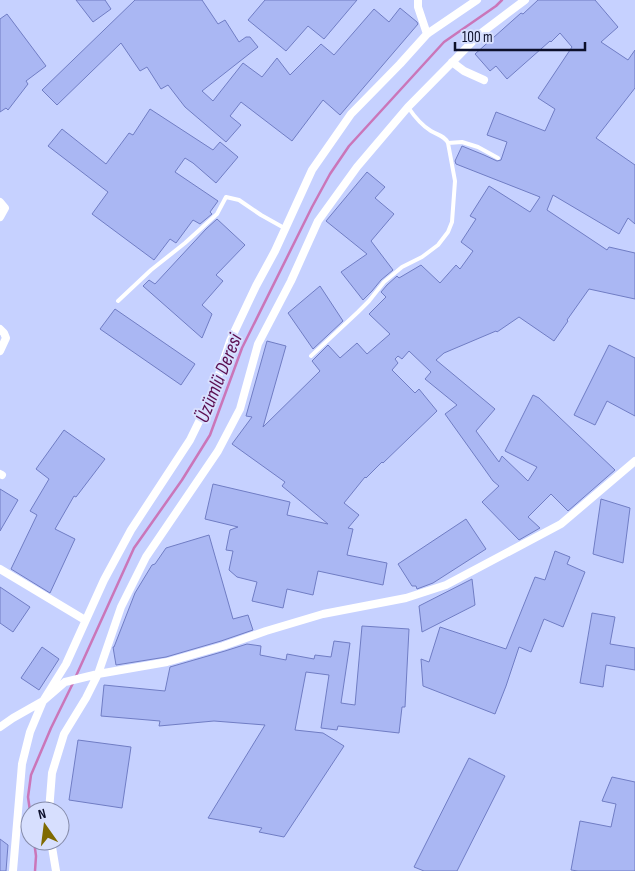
<svg xmlns="http://www.w3.org/2000/svg" width="635" height="871" font-family="'Sofia Sans Condensed',sans-serif">
	<style>
		.lines { fill: none; stroke-linecap: round; stroke-linejoin: round }
		.stream { stroke: #ca76b9; stroke-width: 2.5 }
		.building { fill: #aab7f3; stroke: #707dc4 }
		.service { stroke: #fff; stroke-width: 4 }
		.minor { stroke: #fff; stroke-width: 8 }
		.labels { text-anchor: middle; stroke-width: 4; stroke-linejoin: round; paint-order: stroke }
		.water-label { font-size: 20px; font-style: italic; fill: #5b0e50; stroke: #d7dffe }
	</style>
	<rect width="100%" height="100%" fill="#c6d1ff"/>
	<g class="lines">
		<path class="stream" d="M76 676 134 548 182 480 210 435 242 348 312 207 330 174 349 146 444 42 496 6 502 0
			M30 811 28 797 31 775 51 728 74 681
			M34 841 36 856 35 871"/>
	</g>
	<path class="building" d="M76 0H105L111 9 93 22Z
		M135 0H202L218 24 225 20 239 42 246 37H250L258 47 202 91 213 101 243 63 262 77 277 58 290 75 321 44 334 55 374 9 389 22 400 8 417 22 418 24 340 115 323 100 292 141 241 102 230 116 241 125 226 142 185 107 168 85 161 89 147 67 140 71 121 43 57 105 42 90Z
		M265 0H357L324 39 308 26 286 51 248 20Z
		M538 0H595L618 27 601 42 628 60 635 50V88L596 138 635 165V224L628 218 619 234 553 195 547 210 607 250 609 247 635 253V299L589 289 567 320 568 321 554 341 519 317 497 332 496 331 444 353 436 360 495 409 476 431 499 462 502 456 528 481 537 467 505 451 533 395 539 398 615 470 568 511 551 494 528 517 540 528 519 540 482 502 499 486 493 481 445 414 457 405 425 379 431 372 409 351 402 359 398 356 395 359 398 363 392 370 415 393 419 389 437 411 383 463 382 462 366 478 365 477 344 503 359 515 348 528 353 529 347 555 387 563 383 585 318 571 313 595 287 589 283 608 252 601 257 582 237 577 229 570 233 551 226 550 230 530 238 527 205 519 213 484 290 502 287 515 328 524 282 486 285 482 232 444 252 417 246 416 267 341 286 346 263 427 320 371 312 361 328 345 340 358 357 343 367 354 390 334 369 314 386 297 381 292 387 285 397 276 399 278 421 265 440 283 456 265 460 269 473 251 461 242 476 219 470 216 489 186 530 212 540 197 456 164 455 161 462 146 484 155 497 161 501 160 507 142 487 135 496 112 545 131 555 109 538 98 572 47 560 33 551 42 550 41 507 79 496 66 490 71 475 54 521 13 523 14Z
		M7 14 46 66 26 81 28 84 8 110 6 108 0 112V19Z
		M150 109 213 150 220 142 238 157 216 183 193 163 185 158 175 172 218 201 210 212 212 214 200 224 193 220 176 243 170 239 154 260 92 214 108 192 48 146 62 129 106 164 129 133 133 135Z
		M367 172 385 187 375 198 394 214 371 241 393 270 381 280 372 291 363 300 341 272 367 254 326 221Z
		M217 219 245 245 216 275 223 281 202 305 212 314 202 338 143 286 149 280 155 284 206 229Z
		M320 286 343 321 313 349 288 313Z
		M115 309 195 364 181 385 100 329Z
		M609 345 635 358V416L607 401 595 425 574 415Z
		M64 430 105 459 76 497 74 496 55 529 75 539 50 593 11 569 37 515 30 511 49 479 36 469Z
		M0 489 18 500 0 531Z
		M601 499 630 508 623 563 593 554Z
		M466 519 486 549 433 583 417 589 416 586H412L398 564Z
		M209 535 233 619 248 615 253 630 221 641 166 657 116 665 113 647H114L135 593 152 565 155 564 166 548Z
		M555 551 570 557 567 564 585 572 563 627 544 619 531 652 519 647 506 686 495 714 423 686 421 659 429 662 440 627 506 649 535 577 545 580Z
		M472 579 475 605 422 632 419 606Z
		M0 587 30 607 13 632 0 623Z
		M592 613 615 617 610 644 635 648V670L606 665 603 687 580 683Z
		M362 626 409 629 405 707H402L399 733 338 726 337 730 321 728 329 675 306 672 295 730 323 733 344 746 284 837 259 832 262 828 208 818 265 725 214 721 159 726 160 721 101 716 104 685 165 691 170 667 225 651 247 644 261 646 260 655 286 660 287 654 314 659 315 655 331 657 334 641 350 643 341 703 355 705Z
		M42 647 59 659 39 690 21 678Z
		M78 740 131 747 122 808 69 800Z
		M469 758 505 776 457 871H424L414 867Z
		M612 777 635 782V871H578L571 870 580 821 611 827 616 804 602 801Z
		M0 839 8 845 6 871H0Z"/>
	<g class="lines">
		<path class="service" d="M448 143 462 142 478 147 498 158
			M118 301 151 270 185 243 217 214 226 197 239 200 261 215 286 229
			M311 356 358 312 369 301 384 282 402 267 422 257 438 245 448 232 452 222 455 181 448 143C445 136 438 135 431 131 421 125 414 116 408 107"/>
		<path class="minor" d="M418 0V7L427 34
			M452 62 464 71 484 80
			M0 202 5 208 0 217
			M0 329 4 333 6 338 0 351
			M0 474 2 475
			M0 569 85 620
			M0 727 13 718 43 701 65 682 98 674 167 662 223 646 266 631 323 614 406 598 446 585 561 524 635 461
			M49 811 52 773 64 734 86 698 98 674 121 607 146 557 218 451 240 409 258 344 291 281 318 221 357 167 408 107 480 34 525 0
			M51 841 56 871
			M13 871 22 764 30 732 43 701 66 664 104 580 131 530 190 440 212 395 230 341 256 286 275 251 312 170 351 114 400 64 427 34 477 0"/>
	</g>
	<g class="labels">
		<g class="water-label">
			<text transform="translate(218 378) rotate(-68)" y="7">Üzümlü Deresi</text>
		</g>
	</g>
	<g transform="translate(45 826) rotate(346)"><circle r="24" fill="#d7dffe" stroke="#868caa"/>
	<path d="M0-4L9 19L0 12L-9 19Z" fill="#7f6a02"/>
	<text y="-8" font-size="14" font-weight="bold" text-anchor="middle" fill="#0d102b">N</text>
	</g>
	<path d="M455 42v8h130v-8" fill="none" stroke="#0d102b" stroke-width="2.5"/>
	<text x="462" y="42" font-size="15" fill="#0d102b" stroke="#d7dffe" stroke-width="4" paint-order="stroke">100 m</text>
</svg>
